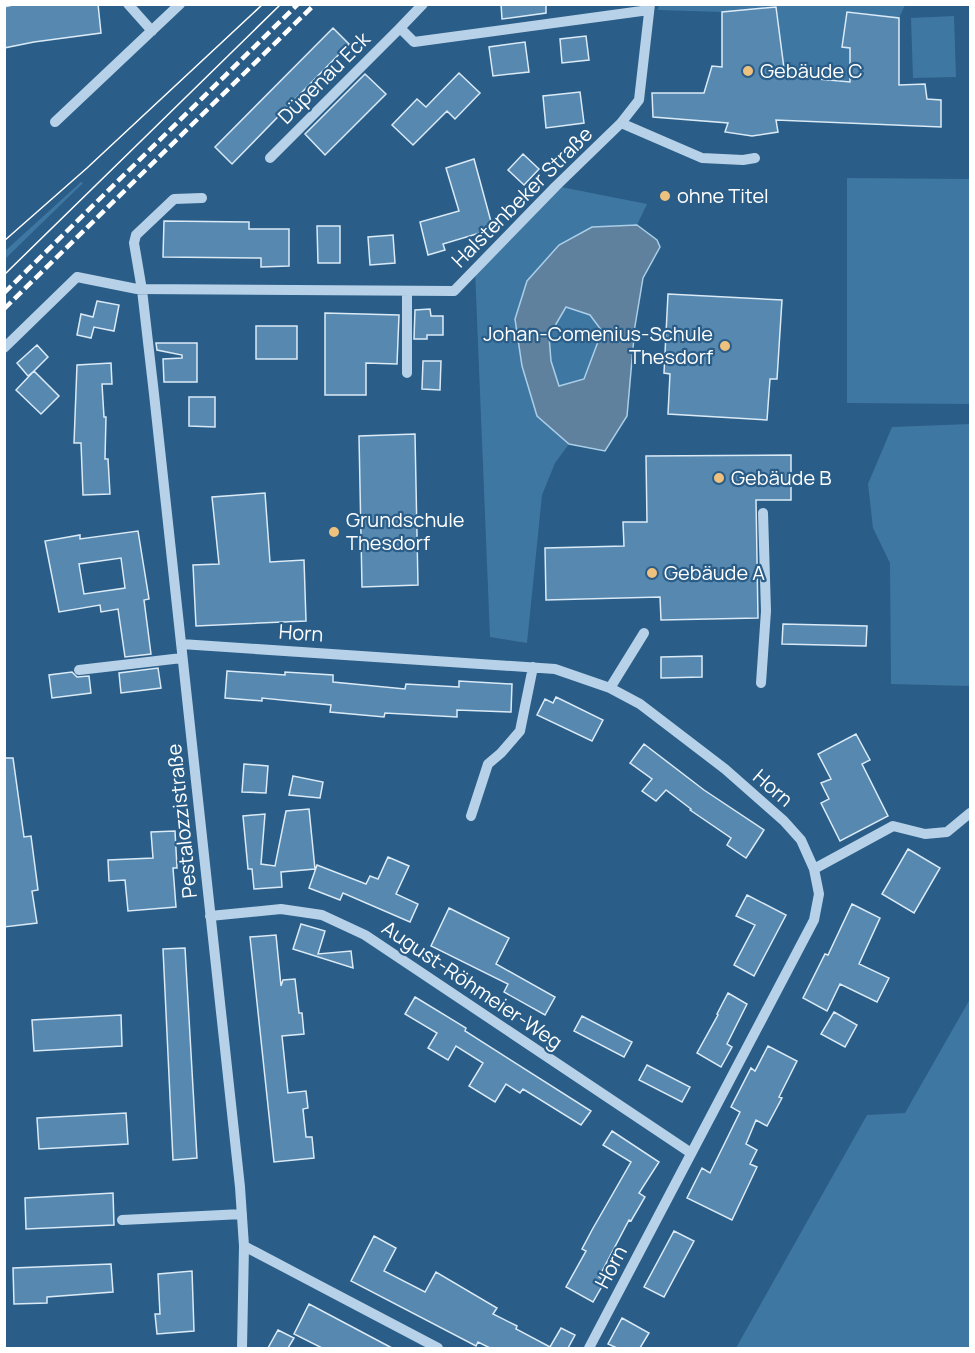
<svg xmlns="http://www.w3.org/2000/svg" width="975" height="1353" font-family="Manrope,sans-serif">
	<style>
		.green { fill: #3f77a3 }
		.water { fill: #5f819d; stroke: #abcee8; stroke-width: 1.5; fill-rule: evenodd }
		.building { fill: #5688b0; stroke: #daeaf6; stroke-width: 1.5; fill-rule: evenodd }
		.lines { fill: none; stroke-linecap: round; stroke-linejoin: round }
		.minor { stroke: #b7d2e8; stroke-width: 10 }
		.tram { stroke: #fff; stroke-width: 1.5 }
		.rail { stroke: #fff; stroke-width: 4.5; stroke-dasharray: 10 4.5; stroke-linecap: butt }
		.poi-dot { fill: #eec17e; stroke: #2a5d87; stroke-width: 2 }
		.labels { text-anchor: middle; stroke-width: 4.5; stroke-linejoin: round; paint-order: stroke }
		.poi-label { font-size: 20px; fill: #fff; stroke: #2a5d87; text-anchor: start }
		.street-label { font-size: 20px; fill: #fff; stroke: #2a5d87 }
	</style>
	<rect width="100%" height="100%" fill="#2a5d87"/>
	<path class="green" d="M659 4 905 5 899 18 847 12 842 47 850 48V82L785 76 775 7 722 12 658 10Z
		M954 16 956 77 913 78 911 18Z
		M847 178 970 179V404L847 403Z
		M81 182 83 183 5 259V251Z
		M556 186 647 204 637 225 592 227 527 281 515 319 522 366 537 416 569 444 555 463 542 495 527 643 490 637 475 270Z
		M566 307 590 315 602 331 584 379 559 386 551 361 549 336Z
		M970 424V686L891 684 890 563 873 528 868 484 892 427Z
		M970 999V1348H736L867 1115 905 1113Z"/>
	<path class="water" d="M637 225 657 240 660 247 643 278 635 326 627 416 605 451 569 444 537 416 522 366 515 319 527 281 559 245 592 227ZM566 307 590 315 602 331 584 379 559 386 551 361 549 336Z"/>
	<path class="building" d="M17 4H98L101 33 34 42 4 48V7Z
		M501 4H546V13L502 19Z
		M776 7 785 76 850 82V48L842 47 847 12 899 18V85L925 84 927 99 941 100V127L776 120 778 132 752 136 725 132 728 123 653 117 652 93H704L712 66 722 67V12Z
		M333 28 349 44 232 164 215 147Z
		M586 36 589 60 562 63 560 39Z
		M525 42 529 72 493 76 489 47Z
		M459 73 480 93 455 119 447 111 413 145 392 125 417 99 426 107Z
		M365 74 386 94 325 155 305 134Z
		M580 92 584 123 546 128 543 96Z
		M523 154 539 169 524 185 508 170Z
		M474 159 493 229 443 244 445 250 428 255 420 222 459 211 446 168Z
		M164 221 249 222V229H289V266L261 267V258L163 257Z
		M317 226H340V263H318Z
		M393 235 395 263 370 265 368 237Z
		M668 294 782 300 777 379H770L767 420 668 414 670 374 664 373Z
		M97 301 119 305 114 331 94 327 91 338 77 335 81 314 93 317Z
		M430 309 431 316H443V335H427V339H414L415 310Z
		M325 313 399 315 397 364 366 363V395H325Z
		M256 326H297V359H256Z
		M156 343H197V382H164L163 359 182 358V355L157 350Z
		M37 345 48 357 34 371 59 396 41 414 16 390 34 371 28 376 17 363Z
		M423 361H441L440 390 422 389Z
		M111 363 112 384H102L104 417H106L105 459H108L110 494 83 495 81 443H74L77 365Z
		M189 397H215V427L189 426Z
		M415 434 418 585 362 587 359 436Z
		M791 455V500H756L758 618 661 620 660 597 546 600 545 548 624 546 623 522H647L646 456Z
		M265 493 270 562 304 560 306 621 196 626 193 565 219 564 212 497Z
		M138 531 149 599 144 600 151 654 125 657 118 609 101 612 100 605 59 612 45 541 80 535V539ZM121 558 125 588 84 594 79 564Z
		M783 624 867 626 866 646 782 644Z
		M702 656V677L661 678V657Z
		M158 668 161 688 121 693 119 673Z
		M227 671 285 675V672L333 675V682L405 689 406 684 459 687V681L512 684 511 712 457 710V717L385 713 384 717 330 712 331 705 262 698V701L225 698Z
		M72 672 77 677 89 676 91 693 52 698 49 675Z
		M556 697 603 720 592 741 537 715 545 699 553 703Z
		M856 734 870 760 862 764 888 816 840 841 821 803 829 799 821 783 831 779 818 754Z
		M644 744 704 790 764 830 746 858 727 845 731 838 690 810 691 809 666 790 656 801 642 791 652 779 630 763Z
		M4 758H13L24 837 31 836 38 890 32 891 37 923 4 927Z
		M244 764 268 766 266 793 242 792Z
		M293 776 323 782 320 798 289 795Z
		M309 809 315 869 281 872 282 887 254 889 252 869H248L243 816 265 814 261 864 275 866 286 811Z
		M175 831 177 868H173L176 907 128 911 125 880 109 881 108 860 153 858 151 832Z
		M908 849 940 868 914 913 882 894Z
		M388 857 409 866 396 894 418 904 410 922 343 893 340 900 309 888 317 865 366 884 370 876 378 879Z
		M747 895 786 915 754 976 734 965 755 925 736 916Z
		M852 904 880 918 859 964 889 978 877 1002 840 984 827 1011 803 998 825 954 828 955Z
		M449 908 509 938 496 964 555 997 545 1015 504 992 508 984 431 946Z
		M301 924 325 931 318 954 351 951 353 968 293 949Z
		M276 935 281 986 283 980 295 979 299 1013H302L304 1034 282 1036 288 1093 306 1091 308 1108 303 1109 306 1137H312L314 1158 274 1162 250 937Z
		M185 948 197 1158 173 1160 163 949Z
		M728 993 747 1004 727 1044 732 1047 721 1067 697 1053 718 1015 717 1014Z
		M415 997 466 1028 465 1031 591 1111 581 1125 523 1089 520 1093 506 1084 495 1102 469 1086 483 1063 456 1046 448 1060 428 1048 437 1033 405 1014Z
		M834 1012 857 1025 845 1047 821 1034Z
		M121 1015 122 1046 34 1051 32 1020Z
		M582 1016 632 1042 624 1057 574 1031Z
		M768 1046 797 1061 779 1097 782 1098 767 1126 756 1120 746 1144 757 1150 750 1164 757 1167 732 1220 687 1198 702 1168 710 1173 740 1112 731 1107 751 1068 755 1071Z
		M647 1065 690 1087 682 1102 639 1080Z
		M126 1113 128 1144 39 1149 37 1118Z
		M612 1131 659 1162 639 1193 645 1197 631 1221 629 1220 599 1277 605 1281 593 1302 566 1287 586 1251 582 1249 592 1230 631 1162 603 1145Z
		M113 1193 114 1225 26 1229 25 1198Z
		M674 1231 694 1241 664 1297 644 1287Z
		M374 1236 396 1248 384 1271 425 1292 436 1272 497 1308 493 1314 517 1326 516 1329 550 1347 561 1328 575 1335 568 1348H490L478 1342 476 1346 351 1281Z
		M111 1264 113 1292 47 1297V1303L14 1304 13 1268Z
		M192 1271 194 1331 157 1334 155 1314H160L158 1274Z
		M309 1304 392 1348H322L294 1334Z
		M622 1318 649 1333 640 1348H617L608 1344Z
		M278 1330 294 1338 288 1348H268Z"/>
	<g class="lines">
		<path class="minor" d="M128 4 152 31
			M400 28 423 4
			M55 122 180 4
			M621 123 702 158 743 160 755 158
			M270 158 400 28 414 42 649 10
			M202 198 174 199 136 235 134 243 142 290 154 394 240 1187 244 1246 242 1348
			M4 348 77 277 137 289 454 291 556 186 621 123 639 100 650 4
			M407 373V291
			M181 644 555 669 610 688 640 704 725 769 784 821 801 840 814 869 819 894 814 920 589 1348
			M79 670 182 658
			M761 683 766 611 763 513
			M610 688 644 633
			M471 816 488 764 501 753 520 731 533 667
			M814 869 893 826 925 834 947 832 970 813
			M210 916 281 909 322 915 365 935 691 1153
			M122 1220 242 1214
			M244 1246 438 1348"/>
		<path class="tram" d="M4 241 87 168 263 4
			M4 275 281 4"/>
		<path class="rail" d="M4 293 298 4
			M4 309 315 4"/>
	</g>
	<g class="poi-dot">
		<circle cx="748" cy="71" r="6"/>
		<circle cx="665" cy="196" r="6"/>
		<circle cx="725" cy="346" r="6"/>
		<circle cx="719" cy="478" r="6"/>
		<circle cx="334" cy="532" r="6"/>
		<circle cx="652" cy="573" r="6"/>
	</g>
	<g class="labels">
		<g class="poi-label">
			<text x="760" y="78">Gebäude C</text>
			<text x="677" y="203">ohne Titel</text>
			<text x="713" y="341" text-anchor="end">Johan-Comenius-Schule<tspan x="713" dy="23">Thesdorf</tspan></text>
			<text x="731" y="485">Gebäude B</text>
			<text x="346" y="527">Grundschule<tspan x="346" dy="23">Thesdorf</tspan></text>
			<text x="664" y="580">Gebäude A</text>
		</g>
		<g class="street-label">
			<text transform="translate(324 78) rotate(-45)" y="7">Düpenau Eck</text>
			<text transform="translate(522 197) rotate(-45)" y="7">Halstenbeker Straße</text>
			<text transform="translate(301 633) rotate(4)" y="7">Horn</text>
			<text transform="translate(773 788) rotate(41)" y="7">Horn</text>
			<text transform="translate(182 821) rotate(-96)" y="7">Pestalozzistraße</text>
			<text transform="translate(472 985) rotate(34)" y="7">August-Röhmeier-Weg</text>
			<text transform="translate(611 1267) rotate(-62)" y="7">Horn</text>
		</g>
	</g>
	<rect width="975" height="1353" fill="none" stroke="#ffffff" stroke-width="12"/>
</svg>
